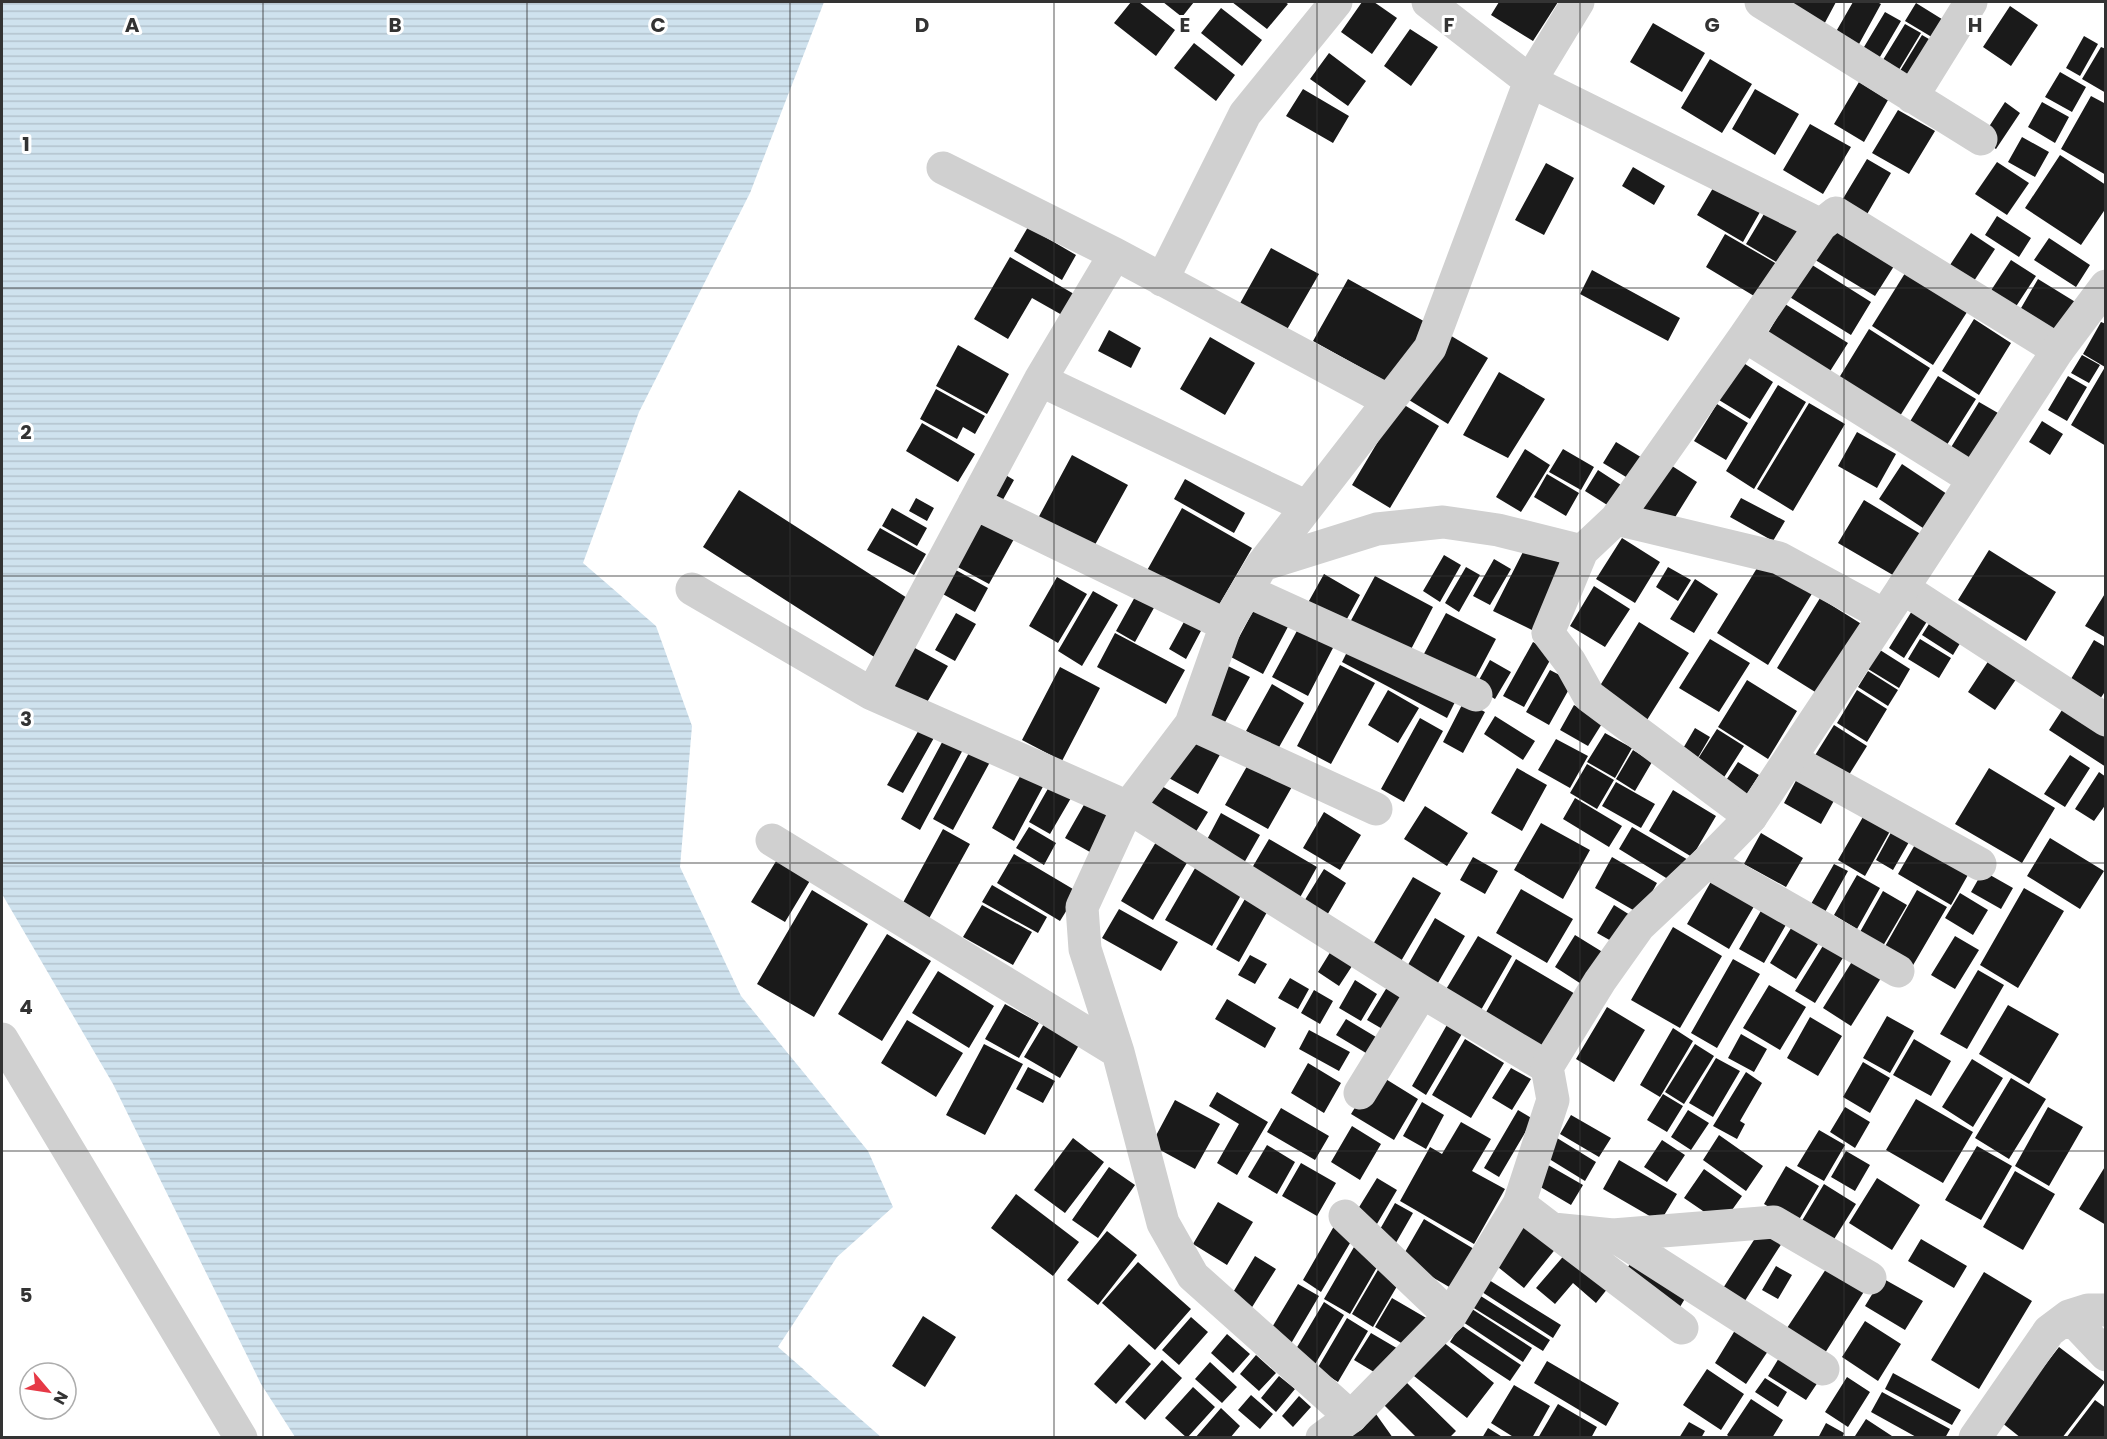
<svg xmlns="http://www.w3.org/2000/svg" width="2107" height="1439" font-family="Poppins,sans-serif">
	<style>
		.water { fill: url(#water-rules) }
		.building { fill: #1a1a1a }
		.lines { fill: none; stroke-linecap: round; stroke-linejoin: round }
		.minor { stroke: #d0d0d0; stroke-width: 33 }
		.tertiary { stroke: #d0d0d0; stroke-width: 33 }
		.grid { fill: none; stroke: #333; stroke-width: 1.5; stroke-opacity: 0.55 }
		.grid-label { font-size: 20px; text-anchor: middle; font-weight: bold; fill: #333; stroke: #fff; stroke-width: 6; stroke-linejoin: round; paint-order: stroke }
	</style>
	<defs>
		<pattern id="water-rules" width="6" height="5" patternUnits="userSpaceOnUse" patternTransform="scale(1.5)"><rect width="6" height="5" fill="#cfe2ee"/><path d="M0 2.5h6" fill="none" stroke="#b2c2cd"/></pattern>
	</defs>
	<rect width="100%" height="100%" fill="#fff"/>
	<path class="water" d="M2 2H824L750 193 639 412 583 563 656 626 692 726 680 867 741 996 868 1151 893 1207 837 1257 778 1347 881 1437H295L261 1384 113 1084 2 894Z"/>
	<path class="building" d="M1131 2H1139L1175 30 1156 56 1114 23Z
		M1163 2H1194L1182 17Z
		M1232 2H1285L1288 4 1267 29Z
		M1362 2H1374L1397 18 1372 54 1341 32Z
		M1499 2H1558L1533 41 1491 15Z
		M1787 2H1836L1820 32Z
		M1853 2H1877L1881 4 1853 55 1830 42Z
		M1916 3 1945 21 1935 39 1905 21Z
		M2010 6 2038 25 2011 66 1983 47Z
		M1221 8 1262 40 1242 66 1201 33Z
		M1885 12 1901 21 1874 67 1858 57Z
		M1653 23 1705 53 1682 92 1630 62Z
		M1905 24 1921 33 1894 78 1878 68Z
		M1410 29 1438 47 1411 86 1384 66Z
		M1922 35 1941 46 1914 90 1895 79Z
		M2084 36 2098 44 2080 76 2066 68Z
		M1194 43 1235 75 1216 101 1174 68Z
		M2101 47 2106 49V93L2082 79Z
		M1329 53 1366 81 1348 106 1310 79Z
		M1710 59 1752 84 1722 133 1681 108Z
		M2060 72 2086 87 2072 112 2045 97Z
		M1859 82 1888 100 1864 142 1834 124Z
		M1303 89 1349 116 1333 143 1286 116Z
		M1755 89 1799 114 1775 155 1732 129Z
		M2091 96 2106 104V175L2061 149Z
		M2005 102 2020 113 1996 149 1981 139Z
		M2042 102 2069 117 2055 143 2028 127Z
		M1898 110 1935 131 1909 174 1872 153Z
		M1810 124 1851 147 1823 194 1783 170Z
		M2022 137 2049 152 2035 177 2008 162Z
		M2060 155 2106 185V208L2081 245 2025 208Z
		M1867 159 1891 173 1866 216 1841 202Z
		M1997 162 2029 183 2007 215 1975 194Z
		M1546 163 1574 178 1544 235 1515 220Z
		M1633 167 1665 186 1654 205 1622 186Z
		M1719 178 1764 205 1743 242 1697 215Z
		M1767 209 1804 231 1783 266 1746 244Z
		M1997 216 2031 238 2019 257 1985 235Z
		M1833 224 1896 263 1875 296 1812 258Z
		M1028 227 1076 255 1062 280 1014 251Z
		M1971 233 1995 249 1974 281 1950 265Z
		M1725 234 1784 268 1764 302 1706 267Z
		M2049 238 2090 265 2076 287 2034 260Z
		M1271 248 1319 274 1285 333 1238 307Z
		M1010 257 1074 294 1062 315 1032 298 1008 339 974 319Z
		M2011 260 2036 276 2015 308 1990 292Z
		M1809 263 1871 302 1851 335 1788 296Z
		M1592 270 1680 318 1668 341 1580 294Z
		M1907 270 1969 309 1933 365 1872 326Z
		M1348 279 1429 324 1394 386 1313 341Z
		M2038 279 2077 303 2057 338 2017 315Z
		M1785 304 1848 343 1827 376 1765 338Z
		M1974 319 2011 343 1979 395 1942 371Z
		M2101 322 2106 324V446L2071 425 2105 367 2083 354Z
		M1869 329 1930 368 1895 424 1834 386Z
		M1109 330 1141 348 1131 368 1098 351Z
		M1448 334 1488 358 1448 424 1409 400Z
		M1210 337 1255 363 1225 415 1180 389Z
		M958 345 1009 374 987 414 936 386Z
		M2082 355 2100 365 2089 383 2071 373Z
		M1742 362 1773 382 1750 419 1719 400Z
		M1499 372 1545 399 1508 458 1463 435Z
		M1938 376 1976 399 1943 451 1906 428Z
		M2068 376 2087 387 2067 421 2048 410Z
		M1778 385 1806 402 1754 489 1726 471Z
		M936 389 985 416 975 434 963 427 957 439 920 419Z
		M1979 402 1998 413 1968 460 1950 449Z
		M1401 403 1439 426 1390 508 1352 485Z
		M1809 403 1845 424 1793 511 1757 489Z
		M1717 404 1748 423 1726 460 1694 441Z
		M2042 421 2063 434 2050 455 2029 442Z
		M922 423 975 454 958 482 906 451Z
		M1857 432 1896 454 1877 488 1838 466Z
		M1616 442 1644 459 1631 480 1603 463Z
		M1525 449 1550 465 1521 512 1496 497Z
		M1563 449 1594 467 1581 490 1549 472Z
		M1072 455 1128 485 1091 552 1036 522Z
		M1669 464 1697 482 1669 527 1641 510Z
		M1902 464 1947 494 1923 528 1879 499Z
		M997 470 1014 480 1000 505 982 494Z
		M1598 470 1624 487 1612 508 1585 491Z
		M1547 474 1579 493 1566 516 1534 497Z
		M1185 479 1245 513 1234 533 1174 499Z
		M739 490 915 603 879 660 703 547Z
		M916 498 934 508 927 521 909 511Z
		M1741 498 1785 521 1773 541 1730 517Z
		M1864 500 1924 536 1898 578 1838 543Z
		M892 508 927 528 917 546 882 526Z
		M1182 508 1252 548 1215 612 1145 574Z
		M979 520 1014 539 989 584 954 565Z
		M880 528 926 554 914 575 867 550Z
		M1622 538 1660 562 1635 603 1596 579Z
		M1526 546 1565 565 1532 630 1493 611Z
		M1989 550 2056 592 2026 641 1958 600Z
		M1444 555 1461 565 1440 602 1423 591Z
		M1494 559 1511 569 1490 605 1473 596Z
		M1762 560 1813 592 1768 665 1717 633Z
		M1466 567 1480 575 1459 612 1445 603Z
		M1668 567 1691 580 1678 601 1656 587Z
		M954 569 988 588 975 612 941 593Z
		M1324 574 1360 595 1342 628 1305 608Z
		M1375 576 1433 607 1407 657 1348 626Z
		M1057 577 1087 594 1058 643 1029 626Z
		M1695 579 1718 594 1694 633 1670 619Z
		M1594 586 1630 609 1605 647 1570 626Z
		M1093 591 1118 605 1082 666 1058 651Z
		M2106 592V638L2085 626Z
		M1136 595 1155 606 1135 642 1116 631Z
		M1820 598 1863 625 1820 695 1777 668Z
		M1258 602 1291 621 1263 674 1229 656Z
		M1915 606 1931 615 1904 658 1889 648Z
		M956 613 976 624 955 661 935 650Z
		M1446 613 1496 639 1469 690 1419 663Z
		M1934 616 1965 635 1953 655 1922 635Z
		M1185 620 1202 629 1186 659 1169 649Z
		M1639 622 1689 653 1647 720 1598 689Z
		M1299 627 1334 646 1308 696 1272 677Z
		M1115 633 1185 670 1166 704 1097 667Z
		M1710 639 1750 663 1719 712 1679 688Z
		M1920 639 1951 658 1939 678 1908 659Z
		M2094 640 2106 647V690L2098 702 2068 684Z
		M1352 642 1457 698 1447 718 1342 662Z
		M1533 642 1554 653 1524 707 1503 696Z
		M913 647 948 666 926 704 892 685Z
		M1880 650 1910 669 1899 688 1868 669Z
		M1993 654 2021 672 1995 710 1968 692Z
		M1490 660 1511 672 1495 699 1475 687Z
		M1226 665 1250 677 1219 733 1196 720Z
		M1340 665 1375 683 1331 764 1297 746Z
		M1060 667 1100 688 1062 761 1022 740Z
		M1550 670 1573 682 1549 725 1526 712Z
		M1868 671 1898 690 1888 706 1858 687Z
		M1747 680 1797 711 1768 759 1718 727Z
		M1272 684 1304 703 1278 749 1246 731Z
		M1388 690 1419 708 1398 743 1368 725Z
		M1857 690 1887 709 1867 742 1837 723Z
		M1464 701 1485 712 1463 753 1443 742Z
		M1574 705 1603 722 1588 746 1560 730Z
		M2064 707 2106 734V767L2049 730Z
		M1495 716 1535 741 1523 760 1484 734Z
		M1420 718 1443 731 1404 802 1381 789Z
		M1834 725 1867 746 1842 786 1809 765Z
		M920 728 935 736 903 793 887 785Z
		M1695 728 1710 737 1693 766 1678 757Z
		M1717 729 1744 746 1721 782 1694 765Z
		M947 733 966 744 920 830 901 819Z
		M1605 733 1632 748 1615 778 1587 762Z
		M1191 734 1222 751 1198 794 1167 777Z
		M1556 739 1588 756 1570 788 1538 770Z
		M1633 750 1652 762 1635 791 1616 779Z
		M970 751 990 762 953 830 933 819Z
		M2070 755 2090 768 2065 807 2044 794Z
		M1250 761 1293 785 1268 829 1225 805Z
		M1738 762 1759 775 1740 805 1719 791Z
		M1587 764 1614 780 1597 809 1570 793Z
		M1517 768 1547 785 1522 831 1491 813Z
		M1989 768 2055 808 2022 863 1955 824Z
		M1024 769 1046 781 1014 841 992 828Z
		M2099 772 2106 777V804L2094 821 2075 809Z
		M1799 775 1836 797 1821 824 1784 803Z
		M1616 782 1655 804 1641 828 1602 806Z
		M1158 784 1208 812 1192 838 1143 810Z
		M1050 785 1071 798 1050 834 1029 822Z
		M1673 790 1716 816 1692 857 1649 831Z
		M1575 798 1622 826 1609 847 1563 819Z
		M1085 803 1117 820 1097 856 1065 838Z
		M1425 806 1468 833 1447 866 1404 839Z
		M1867 810 1894 824 1865 876 1838 860Z
		M1324 812 1361 835 1340 870 1303 848Z
		M1221 813 1260 835 1240 870 1202 849Z
		M1541 823 1590 850 1563 899 1514 870Z
		M1895 825 1913 835 1893 870 1876 860Z
		M1029 827 1056 843 1044 865 1016 848Z
		M1632 827 1690 861 1676 884 1619 849Z
		M943 829 970 844 926 924 899 910Z
		M1761 833 1803 858 1786 887 1744 864Z
		M1920 836 1973 866 1951 905 1898 874Z
		M2050 838 2104 871 2080 909 2027 876Z
		M1269 839 1317 867 1298 901 1249 873Z
		M1156 842 1188 861 1153 920 1121 901Z
		M1014 854 1078 892 1060 921 997 883Z
		M1473 857 1498 871 1485 894 1460 880Z
		M1612 857 1657 883 1640 914 1595 888Z
		M778 858 811 879 785 922 751 902Z
		M1198 863 1244 890 1212 946 1165 920Z
		M1834 864 1848 871 1825 912 1811 904Z
		M1324 869 1346 883 1326 917 1303 903Z
		M1983 871 2013 888 2001 909 1971 892Z
		M1857 875 1880 888 1857 929 1834 915Z
		M1413 877 1441 893 1397 968 1369 951Z
		M1713 878 1756 903 1729 949 1687 924Z
		M992 885 1047 917 1038 933 982 902Z
		M2024 888 2064 911 2018 988 1980 965Z
		M1521 889 1573 919 1547 963 1496 933Z
		M812 890 868 924 814 1017 757 984Z
		M1917 890 1947 907 1912 967 1883 950Z
		M1883 891 1907 905 1883 946 1860 932Z
		M1249 892 1271 905 1239 962 1216 949Z
		M1960 893 1988 910 1973 935 1945 918Z
		M982 905 1032 932 1013 965 963 937Z
		M1614 905 1638 920 1622 947 1597 933Z
		M1119 909 1178 942 1161 971 1102 938Z
		M1762 909 1787 923 1764 963 1739 949Z
		M1435 918 1465 936 1435 988 1405 970Z
		M1796 920 1823 936 1796 979 1770 963Z
		M1673 927 1722 956 1680 1028 1631 1000Z
		M887 934 931 961 882 1041 838 1014Z
		M1575 935 1609 956 1589 989 1555 967Z
		M1478 936 1512 956 1477 1017 1442 996Z
		M1829 936 1849 948 1815 1003 1795 991Z
		M1955 936 1979 950 1955 989 1931 975Z
		M1334 946 1356 960 1339 986 1318 972Z
		M1250 955 1267 964 1255 984 1238 975Z
		M1516 959 1577 995 1541 1055 1481 1021Z
		M1733 959 1760 974 1717 1048 1691 1033Z
		M1853 960 1881 978 1851 1026 1823 1008Z
		M1978 970 2004 985 1967 1049 1940 1034Z
		M938 971 994 1006 969 1048 912 1013Z
		M1290 978 1309 989 1298 1009 1278 998Z
		M1355 980 1377 994 1361 1021 1339 1008Z
		M1389 984 1413 998 1391 1034 1367 1020Z
		M1769 985 1806 1007 1780 1050 1743 1028Z
		M1314 990 1333 1001 1320 1024 1301 1013Z
		M1227 999 1276 1028 1265 1048 1215 1019Z
		M1005 1004 1039 1023 1019 1058 985 1039Z
		M2008 1005 2059 1034 2029 1084 1979 1054Z
		M1607 1007 1645 1030 1614 1082 1576 1059Z
		M1887 1016 1914 1031 1890 1073 1863 1058Z
		M1810 1017 1842 1036 1818 1076 1787 1058Z
		M1346 1019 1376 1037 1366 1053 1336 1035Z
		M907 1020 963 1053 936 1097 881 1063Z
		M1448 1023 1463 1032 1426 1095 1412 1086Z
		M1044 1024 1079 1045 1060 1078 1024 1057Z
		M1673 1028 1693 1041 1660 1097 1640 1085Z
		M1309 1030 1350 1052 1339 1071 1299 1049Z
		M1741 1034 1767 1049 1754 1072 1728 1058Z
		M1465 1039 1504 1063 1471 1118 1432 1095Z
		M1914 1039 1951 1061 1931 1096 1893 1075Z
		M984 1044 1023 1064 985 1135 946 1115Z
		M1695 1044 1714 1056 1684 1104 1665 1092Z
		M1716 1058 1740 1071 1713 1117 1689 1103Z
		M1972 1059 2003 1078 1973 1127 1942 1107Z
		M1863 1062 1890 1078 1870 1113 1843 1097Z
		M1308 1063 1341 1083 1324 1113 1291 1093Z
		M1028 1067 1055 1081 1043 1103 1016 1089Z
		M1511 1068 1531 1079 1512 1110 1492 1098Z
		M1746 1072 1762 1083 1740 1121 1745 1124 1737 1139 1713 1126Z
		M1376 1073 1418 1099 1394 1140 1351 1114Z
		M2011 1078 2046 1099 2009 1159 1975 1138Z
		M1217 1092 1268 1122 1237 1175 1217 1163 1239 1124 1209 1106Z
		M1663 1094 1683 1106 1667 1132 1647 1120Z
		M1916 1099 1973 1132 1943 1183 1886 1150Z
		M1175 1100 1220 1124 1195 1169 1151 1145Z
		M1422 1102 1444 1115 1426 1149 1403 1136Z
		M1845 1107 1870 1122 1855 1148 1830 1132Z
		M2048 1107 2083 1127 2049 1186 2015 1166Z
		M1281 1108 1329 1136 1315 1160 1267 1132Z
		M1518 1110 1533 1119 1499 1177 1484 1168Z
		M1688 1110 1709 1123 1691 1150 1671 1137Z
		M1571 1115 1611 1138 1599 1157 1560 1134Z
		M1461 1122 1491 1139 1472 1171 1505 1189 1474 1244 1400 1201 1430 1147 1442 1154Z
		M1352 1126 1381 1144 1360 1180 1331 1162Z
		M1819 1130 1845 1145 1824 1181 1797 1166Z
		M1719 1135 1763 1166 1746 1191 1703 1160Z
		M1073 1138 1104 1162 1065 1213 1034 1190Z
		M1557 1138 1596 1162 1585 1181 1546 1157Z
		M1662 1140 1685 1155 1667 1182 1644 1167Z
		M1267 1145 1295 1162 1277 1194 1248 1177Z
		M1977 1146 2012 1166 1981 1220 1945 1200Z
		M1846 1151 1870 1165 1855 1191 1831 1177Z
		M1619 1160 1677 1194 1660 1222 1603 1189Z
		M1543 1162 1583 1185 1571 1205 1532 1182Z
		M1301 1163 1336 1183 1317 1216 1282 1196Z
		M2106 1165V1225L2079 1209Z
		M1786 1166 1819 1186 1797 1223 1764 1204Z
		M1109 1167 1135 1185 1098 1238 1072 1220Z
		M1704 1169 1742 1196 1722 1224 1684 1198Z
		M2015 1171 2055 1194 2023 1250 1983 1227Z
		M1377 1178 1397 1190 1374 1229 1353 1217Z
		M1877 1178 1920 1205 1892 1250 1849 1223Z
		M1824 1184 1856 1204 1831 1244 1800 1224Z
		M1016 1194 1079 1242 1053 1276 991 1228Z
		M1218 1202 1253 1222 1227 1265 1193 1244Z
		M1395 1203 1413 1213 1393 1248 1375 1238Z
		M1424 1219 1474 1249 1451 1288 1401 1259Z
		M1337 1221 1356 1233 1321 1292 1303 1280Z
		M1526 1222 1557 1247 1524 1288 1493 1263Z
		M1761 1229 1782 1243 1739 1310 1718 1296Z
		M1107 1231 1137 1255 1098 1305 1067 1280Z
		M1921 1239 1967 1266 1954 1288 1908 1261Z
		M1354 1247 1380 1262 1350 1314 1324 1299Z
		M1567 1252 1608 1288 1596 1303 1573 1283 1555 1304 1536 1288Z
		M1636 1255 1690 1290 1677 1312 1622 1276Z
		M1255 1256 1276 1269 1249 1312 1229 1299Z
		M1138 1262 1191 1309 1155 1350 1102 1303Z
		M1382 1263 1403 1276 1373 1327 1352 1314Z
		M1776 1266 1792 1275 1778 1299 1762 1290Z
		M1828 1266 1865 1290 1825 1353 1787 1328Z
		M1984 1272 2032 1301 1979 1389 1931 1360Z
		M1882 1278 1923 1301 1905 1330 1865 1306Z
		M1489 1280 1561 1325 1553 1338 1482 1292Z
		M1298 1284 1319 1296 1289 1347 1268 1334Z
		M1476 1293 1550 1340 1543 1351 1469 1305Z
		M1392 1298 1428 1319 1411 1349 1375 1327Z
		M1324 1302 1344 1315 1314 1366 1293 1354Z
		M1472 1309 1532 1348 1523 1362 1463 1322Z
		M923 1316 956 1337 925 1387 892 1366Z
		M1191 1317 1208 1332 1179 1365 1162 1350Z
		M1347 1318 1368 1331 1338 1382 1317 1369Z
		M1865 1321 1901 1344 1878 1381 1842 1357Z
		M1461 1325 1521 1365 1510 1381 1450 1342Z
		M1737 1327 1770 1348 1746 1384 1715 1363Z
		M1371 1333 1400 1350 1384 1378 1354 1360Z
		M1227 1334 1250 1354 1233 1373 1211 1353Z
		M1442 1341 1494 1383 1467 1418 1414 1376Z
		M1129 1344 1151 1364 1116 1404 1094 1384Z
		M2059 1347 2105 1382 2062 1438H2021L2001 1422Z
		M1782 1353 1820 1379 1806 1400 1768 1376Z
		M1256 1355 1276 1373 1259 1391 1240 1374Z
		M1162 1360 1182 1378 1145 1420 1125 1402Z
		M1547 1361 1619 1403 1606 1426 1534 1383Z
		M1210 1362 1237 1387 1222 1403 1195 1379Z
		M1707 1369 1744 1394 1721 1430 1683 1405Z
		M1893 1373 1961 1410 1952 1425 1885 1389Z
		M1279 1376 1295 1389 1276 1412 1261 1398Z
		M1847 1377 1870 1392 1848 1427 1825 1412Z
		M1765 1378 1787 1392 1778 1407 1755 1392Z
		M1406 1382 1456 1431 1449 1438H1417L1384 1405Z
		M1514 1385 1550 1406 1532 1438H1515L1491 1423Z
		M1193 1387 1215 1407 1187 1438 1165 1418Z
		M1882 1392 1950 1429 1945 1438H1918L1871 1412Z
		M1251 1395 1273 1414 1260 1429 1238 1410Z
		M1299 1396 1311 1407 1293 1427 1282 1416Z
		M1751 1399 1783 1420 1772 1438H1731L1727 1435Z
		M2095 1400 2106 1408V1434L2103 1438H2066Z
		M1558 1404 1597 1427 1591 1438H1538Z
		M1371 1407 1393 1438H1328Z
		M1221 1408 1240 1426 1230 1438H1195Z
		M1866 1419 1895 1438 1855 1436Z
		M1689 1422 1705 1431 1701 1438H1679Z
		M1826 1423 1844 1433 1842 1438H1818Z
		M1488 1428 1504 1438H1482Z"/>
	<g class="lines">
		<path class="minor" d="M1428 2 1530 81 1821 225
			M1761 2 1981 139
			M1912 97 1971 2
			M943 168 1115 254
			M1162 280 1245 114 1336 2
			M1745 336 1973 479
			M1040 380 1307 507
			M1389 401 1115 254 1040 380 872 694 1128 807 1422 992 1547 1067
			M974 503 1226 625
			M1616 519 1745 336 1821 225 1836 213 2058 350
			M1582 551 1548 633 1570 662 1589 696 1751 817
			M1262 565 1377 529 1443 522 1498 530 1582 551 1616 519 1779 558 1884 615
			M1903 588 2106 720
			M692 589 872 694
			M1247 591 1476 695
			M1191 724 1376 809
			M1790 759 1980 864
			M772 840 1118 1052
			M1707 862 1898 971
			M2 1039 241 1438
			M1360 1093 1422 992
			M1519 1204 1682 1328
			M1345 1216 1450 1316
			M1553 1229 1613 1235 1774 1222 1870 1278
			M1613 1235 1823 1369
			M2069 1316 2106 1355
			M1351 1417 1193 1276 1163 1223 1118 1052 1085 949 1082 907 1128 807 1191 724 1226 625 1262 565 1430 348 1530 81 1578 2
			M1975 1438 2049 1331 2069 1316 2088 1310H2106"/>
		<path class="tertiary" d="M1322 1438 1351 1417 1450 1316 1519 1204 1553 1100 1547 1067 1600 981 1639 926 1707 862 1751 817 1903 588 2058 350 2106 286"/>
	</g>
	<path class="grid" d="M263 2V1438M527 2V1438M790 2V1438M1054 2V1438M1317 2V1438M1580 2V1438M1844 2V1438M2 288H2106M2 576H2106M2 863H2106M2 1151H2106"/>
	<g class="grid-label">
		<text x="132" y="32">A</text>
		<text x="395" y="32">B</text>
		<text x="658" y="32">C</text>
		<text x="922" y="32">D</text>
		<text x="1185" y="32">E</text>
		<text x="1449" y="32">F</text>
		<text x="1712" y="32">G</text>
		<text x="1975" y="32">H</text>
		<text x="26" y="151">1</text>
		<text x="26" y="439">2</text>
		<text x="26" y="726">3</text>
		<text x="26" y="1014">4</text>
		<text x="26" y="1302">5</text>
	</g>
	<rect width="2107" height="1439" fill="none" stroke="#333333" stroke-width="6"/>
	<g transform="translate(48 1391) rotate(119)"><circle r="28" fill="#ffffff" stroke="#adadad" stroke-width="1.5"/>
	<path d="M0-4.5L10 22L0 15L-10 22Z" fill="#e63946"/>
	<text y="-9" font-size="16" font-weight="bold" text-anchor="middle" fill="#333333">N</text>
	</g>
</svg>
